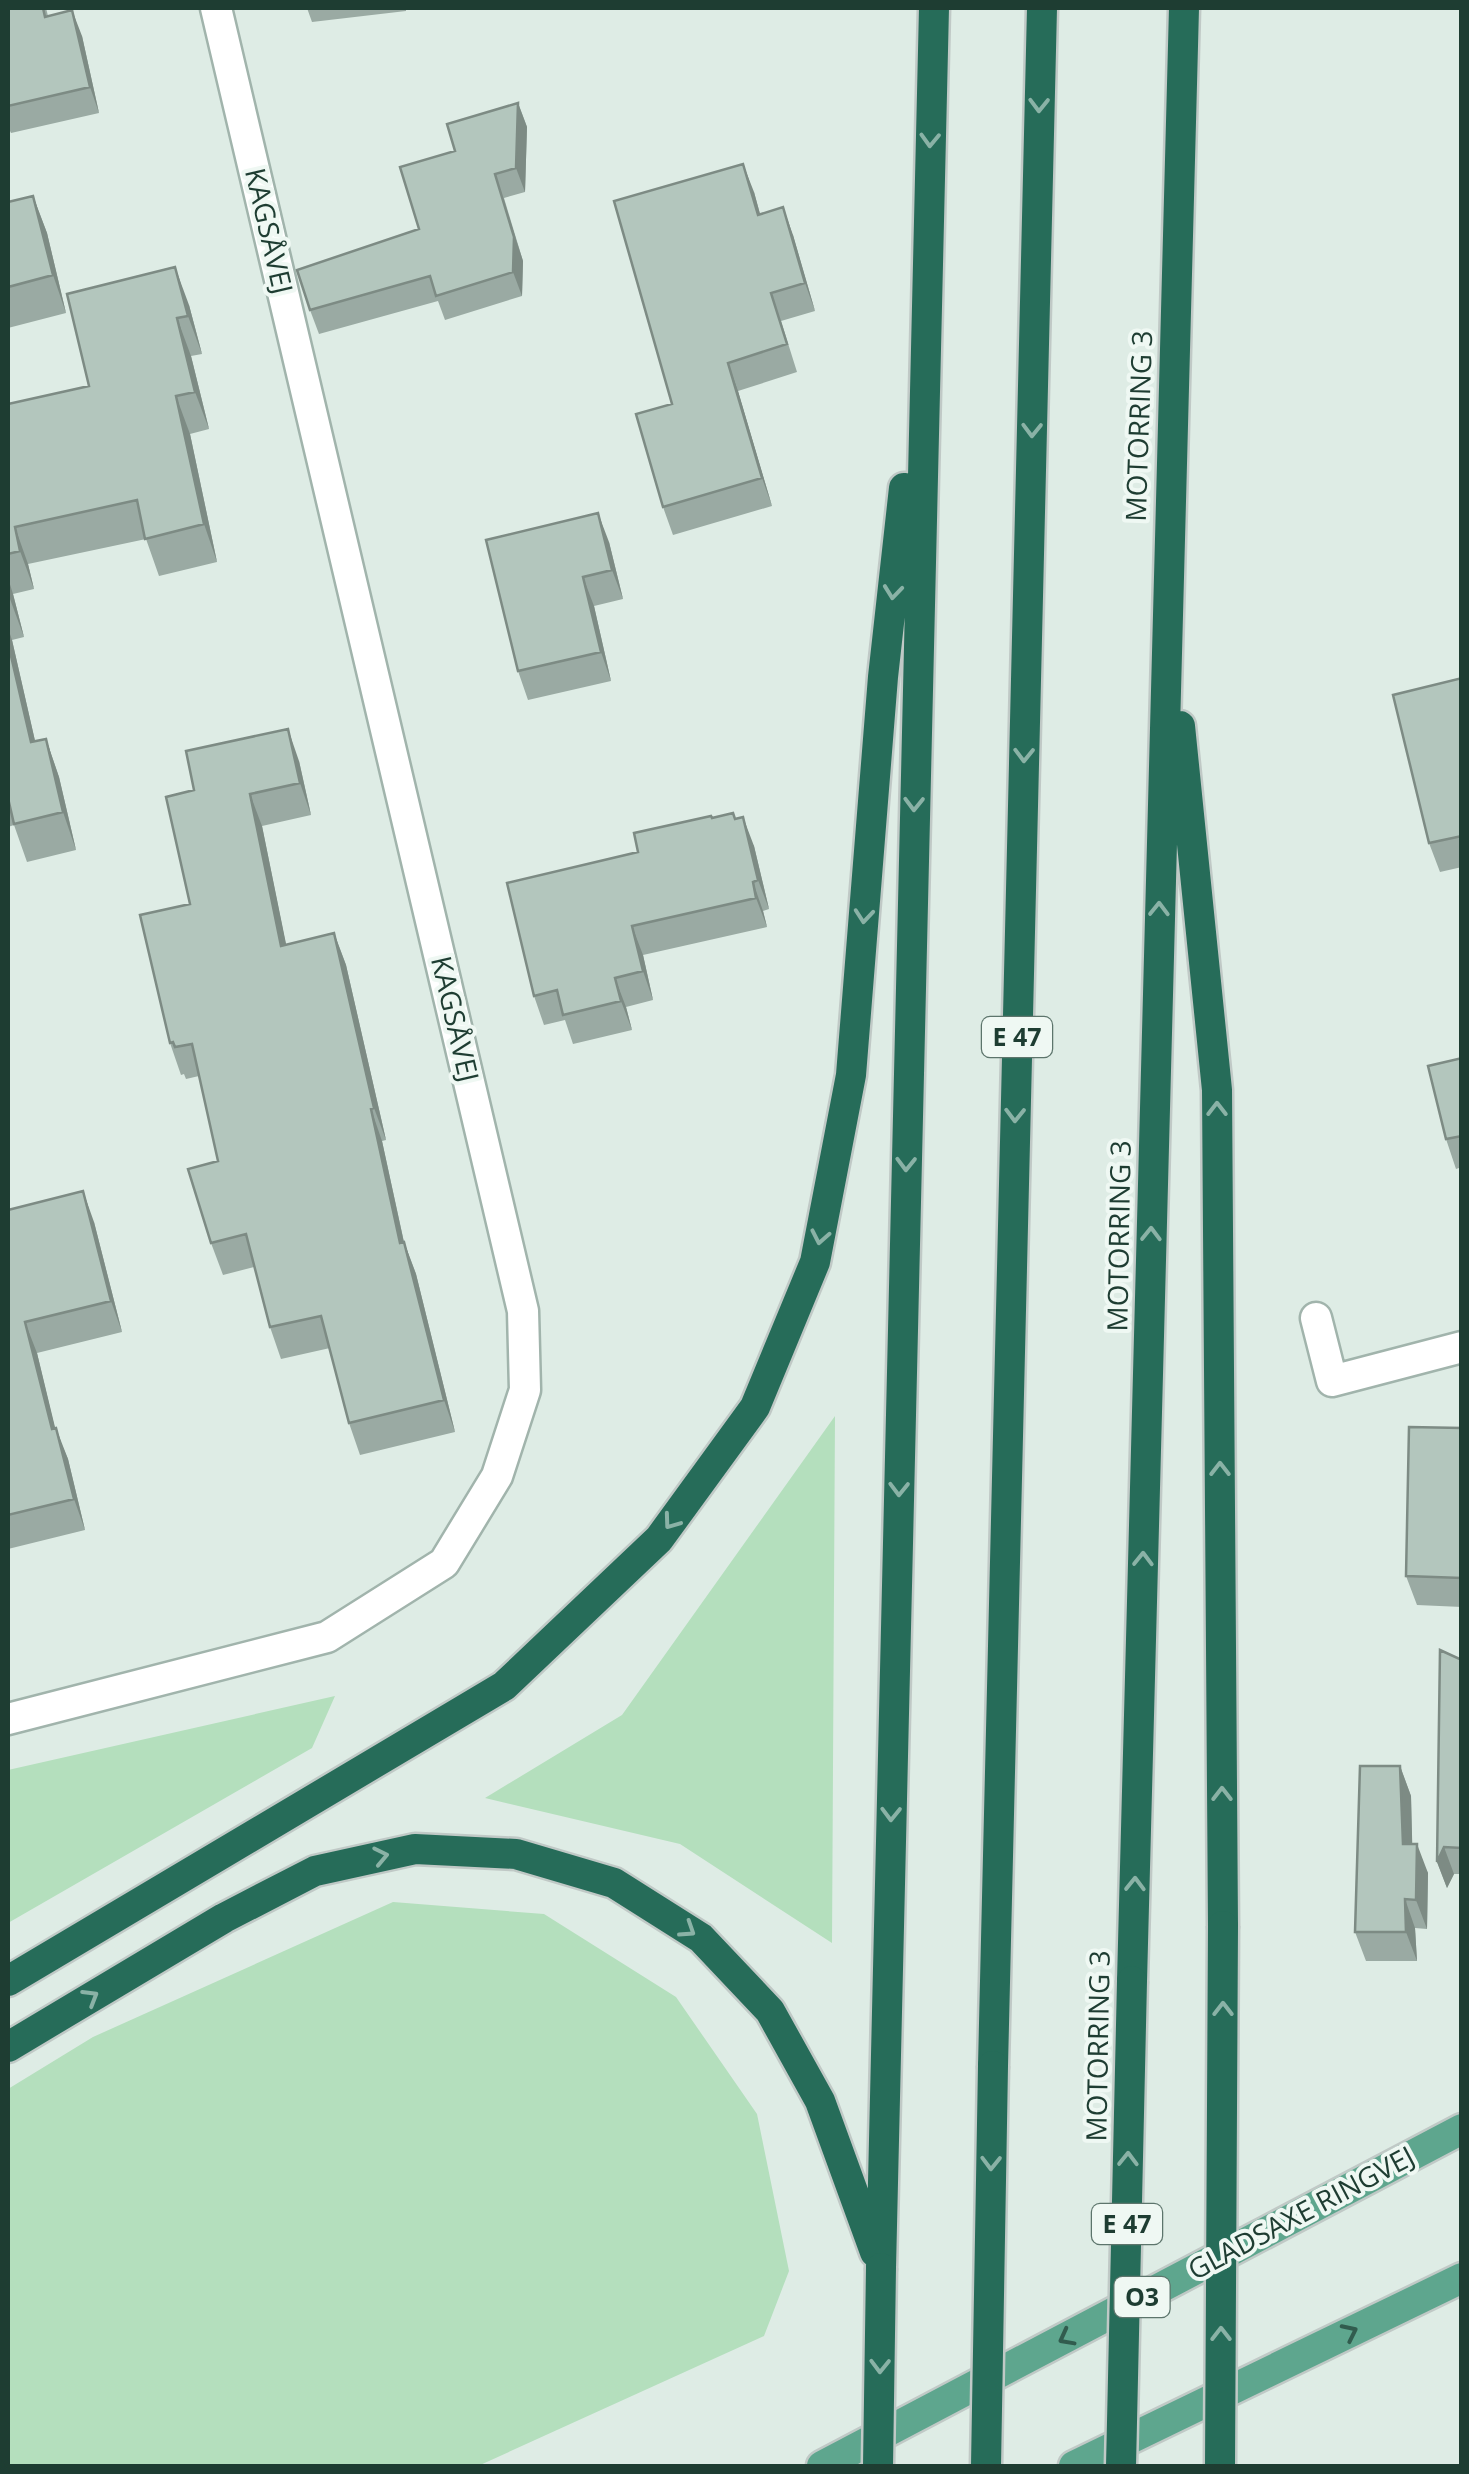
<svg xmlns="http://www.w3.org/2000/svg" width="1469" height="2474" font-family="'Open Sans',sans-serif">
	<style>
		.green { fill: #b4dfbd }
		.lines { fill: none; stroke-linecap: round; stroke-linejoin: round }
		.street-casing { stroke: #a1b4ac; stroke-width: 35 }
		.primary-casing { stroke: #c0c9c6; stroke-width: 35 }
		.highway-casing { stroke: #c0c9c6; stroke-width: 35 }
		.street { stroke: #fff; stroke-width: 30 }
		.primary { stroke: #5ea68e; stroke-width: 30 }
		.highway { stroke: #266c59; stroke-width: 30 }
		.highway-bridge-casing { stroke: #c0c9c6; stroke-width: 35; stroke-linecap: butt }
		.highway-bridge { stroke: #266c59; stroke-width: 30 }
		.wall { fill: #9aaaa3 }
		.shaded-wall { fill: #7d8b84 }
		.building { fill: #b3c6bd; stroke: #7d8b84; stroke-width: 2.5 }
		.oneway { stroke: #8ab2a6 }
		.oneway2 { stroke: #315c4e }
		.labels { text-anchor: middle; stroke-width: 8; stroke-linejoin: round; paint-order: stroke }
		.shield { fill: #eff8f3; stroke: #5d756c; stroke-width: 2.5 }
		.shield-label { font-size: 25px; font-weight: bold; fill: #1e3d32 }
		.street-label { font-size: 28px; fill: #1e3d32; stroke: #eff8f3 }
	</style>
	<rect width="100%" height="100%" fill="#deece5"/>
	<path class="green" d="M835 1416 832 1943 680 1844 485 1798 622 1715Z
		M335 1696 312 1748 8 1923V1770Z
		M393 1902 544 1914 676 1997 757 2114 789 2271 764 2336 478 2466H8V2089L93 2037Z"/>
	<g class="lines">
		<defs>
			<path id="street" d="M1316 1318 1332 1381 1462 1347
				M8 1719 327 1637 444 1563 497 1476 525 1390 523 1311 216 8"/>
			<path id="primary" d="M822 2466 1462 2129
				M1074 2466 1462 2278"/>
			<path id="highway" d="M1180 726 1217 1090 1223 1926
				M8 1981 504 1686 659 1539 755 1407 815 1262 851 1075 883 677 904 488
				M1132 1981 1184 8
				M8 2047 224 1918 315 1871 415 1849 516 1854 614 1883 701 1938 770 2011 820 2101 875 2252
				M993 2066 1042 8
				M881 2268 934 8"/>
		</defs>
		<use href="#street" class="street-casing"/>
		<use href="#primary" class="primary-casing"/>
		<use href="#highway" class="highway-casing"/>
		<use href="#street" class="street"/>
		<use href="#primary" class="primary"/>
		<use href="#highway" class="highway"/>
		<defs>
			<path id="highway-bridge" d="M878 2466 881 2268
				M986 2466 993 2066
				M1121 2466 1132 1981
				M1220 2466 1223 1926"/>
		</defs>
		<use href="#highway-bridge" class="highway-bridge-casing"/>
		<use href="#highway-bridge" class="highway-bridge"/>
	</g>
	<path class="wall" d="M8 8H46L48 16 82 36 99 113 11 133 9 129H8Z
		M307 8H406V11L312 22Z
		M518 103 527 127 525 192 504 198 523 261 522 296 445 320 438 301 319 334 310 310 419 229 455 151Z
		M754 192 760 214 793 235 815 311 781 321 797 372 738 391 772 506 673 535 663 507 672 404Z
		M33 196 47 233 66 313 8 328V202Z
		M189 305 202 354 191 356 209 429 190 434 217 562 159 576 146 539 28 564 34 589 13 594 24 637 12 640 35 741 46 739 59 777 76 850 27 862 14 825 8 827V404L89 386Z
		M609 542 623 599 594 606 611 681 528 700 518 671Z
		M1462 678V867L1440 872 1429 843Z
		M299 761 311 815 262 826 286 945 334 933 346 965 386 1140 382 1141 404 1242 416 1274 455 1432 360 1455 349 1423 330 1348 281 1359 270 1327 254 1267 223 1275 211 1243 218 1161 199 1076 186 1079 184 1074 181 1075 170 1043 190 904 194 790Z
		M712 818 735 819 754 846 769 909 763 911 767 927 643 955 653 1000 626 1007 632 1030 573 1044 565 1020 544 1025 534 996 638 852Z
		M1462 1058V1167L1456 1169 1446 1139Z
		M8 1210 94 1222 122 1332 37 1353 55 1429 68 1459 85 1530 8 1549Z
		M1462 1428V1607L1417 1605 1406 1576Z
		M1462 1660V1874H1454L1447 1888 1437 1862Z
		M1400 1766 1411 1796 1412 1844 1428 1873 1427 1929 1415 1928 1417 1961H1366L1355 1932Z"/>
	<path class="shaded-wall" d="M72 10 82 36 99 113 90 87Z
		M518 103 527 127 525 192 516 168Z
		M743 164 754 192 768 243 758 215Z
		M495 174 523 261 522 296 513 272Z
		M33 196 47 233 66 313 53 275Z
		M783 207 793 235 815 311 805 283Z
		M175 267 189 305 202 354 188 316Z
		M177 318 191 356 209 429 195 392Z
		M728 363 738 391 772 506 762 478Z
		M176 396 190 434 217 562 204 524Z
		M598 513 609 542 623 599 612 570Z
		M15 527 28 564 34 589 20 551Z
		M583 577 594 606 611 681 601 652Z
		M8 578 13 594 24 637 10 599 8 589Z
		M8 628 12 640 44 780 31 742 8 643Z
		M288 729 299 761 311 815 300 783Z
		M46 739 59 777 76 850 63 812Z
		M250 794 262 826 293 978 281 946Z
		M743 817 754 846 769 909 758 880Z
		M753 882 763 911 767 927 756 898Z
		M632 926 643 955 653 1000 643 971Z
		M334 933 346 965 386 1140 374 1108Z
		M615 978 626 1007 632 1030 621 1001Z
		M371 1109 382 1141 411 1275 400 1243Z
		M83 1191 94 1222 122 1332 111 1301Z
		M404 1242 416 1274 455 1432 444 1400Z
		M25 1322 37 1353 63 1460 52 1429Z
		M56 1428 68 1459 85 1530 74 1499Z
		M1400 1766 1411 1796 1413 1873 1403 1844Z
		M1417 1844 1428 1873 1427 1929 1416 1900Z
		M1444 1847 1454 1874 1447 1888 1437 1862Z
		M1405 1899 1415 1928 1417 1961 1406 1932Z"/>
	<path class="building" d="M8 8H43L45 17 72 10 90 87 8 106Z
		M518 103 516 168 495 174 514 237 513 272 436 296 430 276 310 310 297 270 419 229 400 167 455 151 447 124Z
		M743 164 758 215 783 207 805 283 771 293 787 344 728 363 762 478 663 507 636 414 672 404 614 201Z
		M33 196 53 275 8 287V202Z
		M175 267 188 316 177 318 195 392 176 396 204 524 145 539 137 500 15 527 20 551 8 554V404L89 386 67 294Z
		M598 513 612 570 583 577 601 652 518 671 486 540Z
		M8 643 31 742 46 739 63 812 14 824 8 798Z
		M1462 678V836L1429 843 1393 695Z
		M288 729 300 783 250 794 281 946 334 933 374 1108 371 1109 400 1243 404 1242 444 1400 349 1423 321 1316 270 1327 246 1234 211 1243 188 1169 218 1161 192 1044 175 1047 173 1042 170 1043 140 915 190 904 166 797 194 790 186 751Z
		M733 813 735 819 743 817 758 880 753 882 756 898 632 926 643 971 615 978 621 1001 563 1015 557 990 534 996 507 883 638 852 634 833 711 816 712 818Z
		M1462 1058V1136L1446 1139 1428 1066Z
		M83 1191 111 1301 25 1322 52 1429 56 1428 74 1499 8 1515V1210Z
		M1409 1427 1462 1428V1578L1406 1576Z
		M1440 1650 1462 1660V1848L1444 1847 1437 1862Z
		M1360 1766H1400L1403 1844H1417L1416 1900 1405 1899 1406 1932H1355Z"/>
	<defs><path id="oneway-chevron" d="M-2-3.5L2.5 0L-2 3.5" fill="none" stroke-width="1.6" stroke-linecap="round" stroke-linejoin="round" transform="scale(2.5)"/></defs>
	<g class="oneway">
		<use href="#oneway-chevron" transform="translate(1039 105) rotate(91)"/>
		<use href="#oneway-chevron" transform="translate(930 140) rotate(92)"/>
		<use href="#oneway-chevron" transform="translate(1032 430) rotate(91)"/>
		<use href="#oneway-chevron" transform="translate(893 592) rotate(96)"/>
		<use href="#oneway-chevron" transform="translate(1024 755) rotate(91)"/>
		<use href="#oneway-chevron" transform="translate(914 804) rotate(91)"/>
		<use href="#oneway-chevron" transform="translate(1159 909) rotate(-89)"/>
		<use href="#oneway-chevron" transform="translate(864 916) rotate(95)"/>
		<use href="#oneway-chevron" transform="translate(1217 1109) rotate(-90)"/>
		<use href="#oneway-chevron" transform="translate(1015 1115) rotate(91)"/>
		<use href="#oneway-chevron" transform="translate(906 1164) rotate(91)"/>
		<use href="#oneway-chevron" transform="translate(1151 1234) rotate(-89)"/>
		<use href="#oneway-chevron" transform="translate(820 1237) rotate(101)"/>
		<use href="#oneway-chevron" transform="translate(1220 1469) rotate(-90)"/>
		<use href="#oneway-chevron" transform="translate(899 1489) rotate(91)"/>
		<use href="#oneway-chevron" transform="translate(671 1522) rotate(126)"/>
		<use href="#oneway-chevron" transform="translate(1143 1559) rotate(-89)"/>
		<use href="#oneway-chevron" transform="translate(1222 1794) rotate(-90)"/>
		<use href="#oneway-chevron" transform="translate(891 1814) rotate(91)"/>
		<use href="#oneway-chevron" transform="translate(381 1856) rotate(-12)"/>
		<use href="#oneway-chevron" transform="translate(1135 1884) rotate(-89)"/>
		<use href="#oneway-chevron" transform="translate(688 1930) rotate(33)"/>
		<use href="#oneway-chevron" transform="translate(91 1997) rotate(-31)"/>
		<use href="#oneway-chevron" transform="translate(1223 2009) rotate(-90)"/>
		<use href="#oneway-chevron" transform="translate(1128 2159) rotate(-89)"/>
		<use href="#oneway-chevron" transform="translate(991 2163) rotate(91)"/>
		<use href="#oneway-chevron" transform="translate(1221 2334) rotate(-90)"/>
		<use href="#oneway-chevron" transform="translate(880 2366) rotate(91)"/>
	</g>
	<g class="oneway2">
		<use href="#oneway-chevron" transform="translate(1350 2332) rotate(-26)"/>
		<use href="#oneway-chevron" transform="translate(1066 2338) rotate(152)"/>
	</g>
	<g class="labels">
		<g class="shield">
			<rect x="982" y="1017" width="70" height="40" rx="8"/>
			<rect x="1092" y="2204" width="70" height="40" rx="8"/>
			<rect x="1114.5" y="2277" width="55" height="40" rx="8"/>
		</g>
		<g class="shield-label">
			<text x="1017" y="1046">E 47</text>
			<text x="1127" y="2233">E 47</text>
			<text x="1142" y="2306">O3</text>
		</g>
		<g class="street-label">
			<text transform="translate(269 231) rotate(77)" y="10">KAGSÅVEJ</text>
			<text transform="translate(1139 426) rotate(-88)" y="10">MOTORRING 3</text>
			<text transform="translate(455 1019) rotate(77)" y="10">KAGSÅVEJ</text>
			<text transform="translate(1119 1236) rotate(-89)" y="10">MOTORRING 3</text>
			<text transform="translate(1098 2046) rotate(-89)" y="10">MOTORRING 3</text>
			<text transform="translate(1301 2213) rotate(-28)" y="10">GLADSAXE RINGVEJ</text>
		</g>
	</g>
	<rect width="1469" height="2474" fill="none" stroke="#1e3d32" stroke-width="20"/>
</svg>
